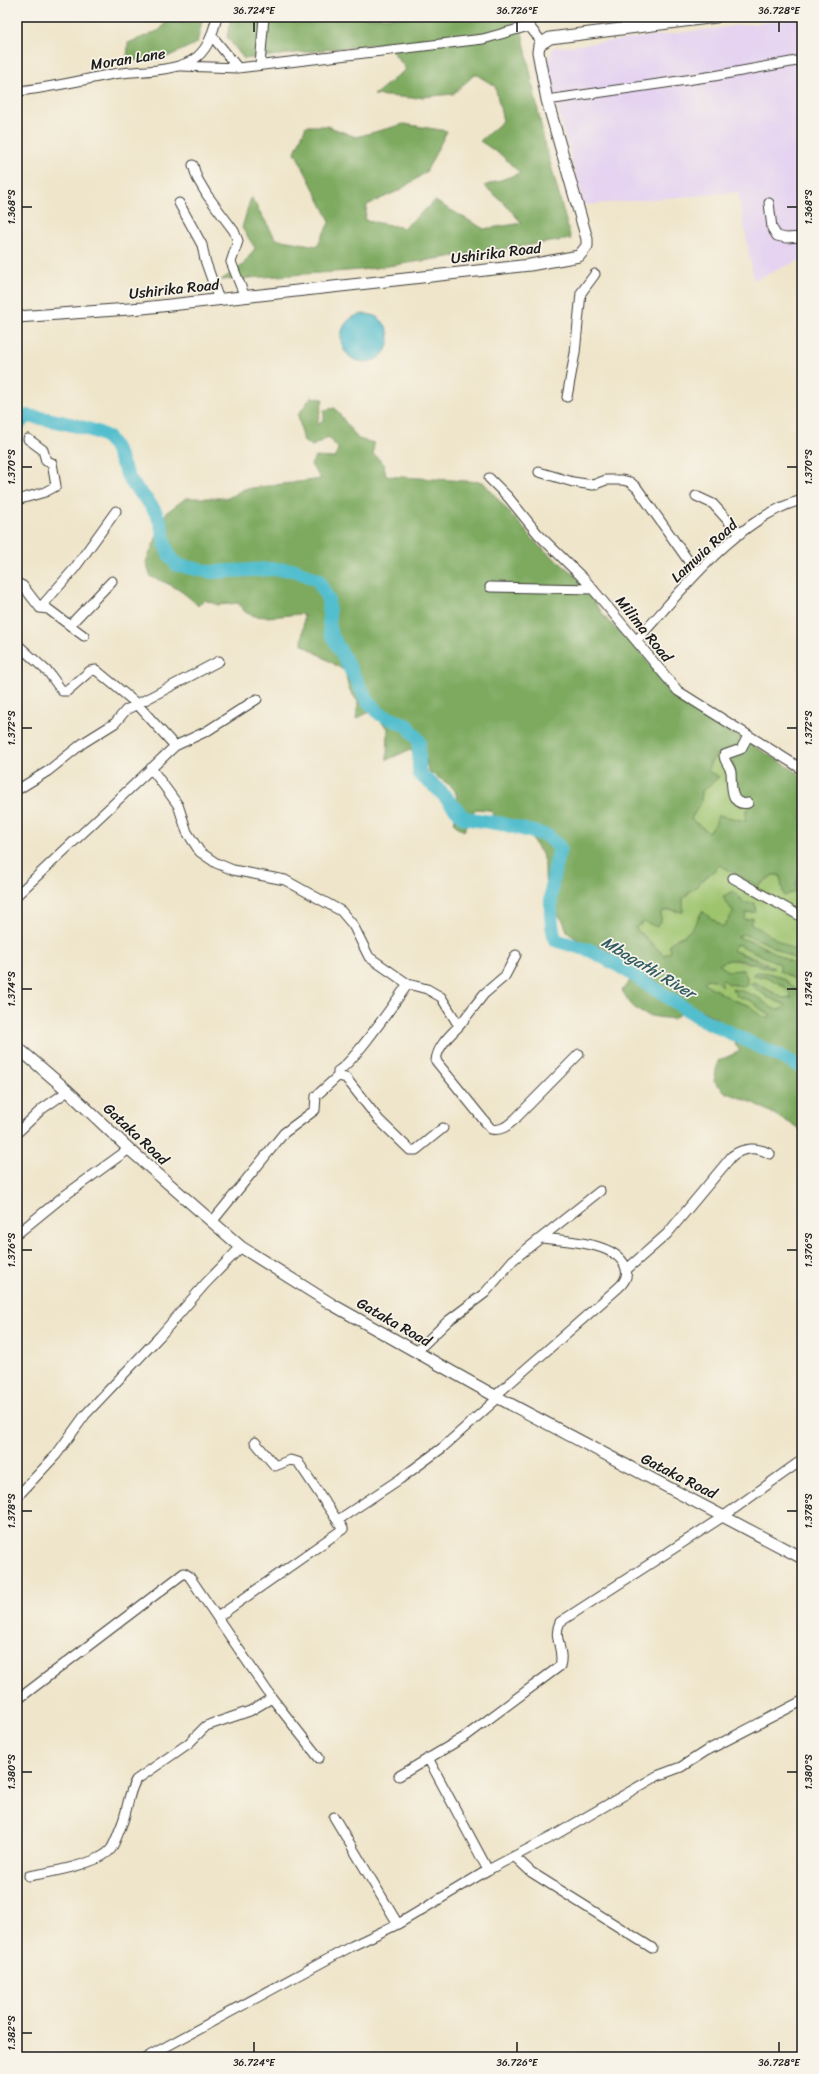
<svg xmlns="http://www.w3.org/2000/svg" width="819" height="2074" font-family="Sriracha,sans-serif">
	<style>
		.built { fill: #e5d3f1 }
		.green { fill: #9ec46e; stroke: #5d7045 }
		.forest { fill: #7eaa61; stroke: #4d633e; fill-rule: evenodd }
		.water { fill: #53bece; stroke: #386d75 }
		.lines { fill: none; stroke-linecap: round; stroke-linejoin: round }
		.river { stroke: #53bece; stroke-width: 14 }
		.minor-casing { stroke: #3c3a36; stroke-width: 11 }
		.tertiary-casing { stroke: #3c3a36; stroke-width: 13 }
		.minor { stroke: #fff; stroke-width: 9 }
		.tertiary { stroke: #fff; stroke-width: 11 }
		.ticks { fill: none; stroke: #1c1c1c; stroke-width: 1.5 }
		.labels { text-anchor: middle; stroke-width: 3.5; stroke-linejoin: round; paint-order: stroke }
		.street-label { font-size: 15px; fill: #1c1c1c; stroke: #f7f3e8 }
		.water-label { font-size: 16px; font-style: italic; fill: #325d63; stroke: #f7f3e8 }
		.neatline { fill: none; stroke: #1c1c1c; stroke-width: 1.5 }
		.ticks-label { font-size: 10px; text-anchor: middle; fill: #1c1c1c }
	</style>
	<rect width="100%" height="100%" fill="#f7f3e8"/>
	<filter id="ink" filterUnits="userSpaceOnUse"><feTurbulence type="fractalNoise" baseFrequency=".025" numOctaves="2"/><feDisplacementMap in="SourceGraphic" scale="8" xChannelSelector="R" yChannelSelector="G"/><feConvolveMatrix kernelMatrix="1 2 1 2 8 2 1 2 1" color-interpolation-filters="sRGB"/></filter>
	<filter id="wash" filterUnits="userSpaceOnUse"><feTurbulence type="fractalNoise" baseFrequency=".012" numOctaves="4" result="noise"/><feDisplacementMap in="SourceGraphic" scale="16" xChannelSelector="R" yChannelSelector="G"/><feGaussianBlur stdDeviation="0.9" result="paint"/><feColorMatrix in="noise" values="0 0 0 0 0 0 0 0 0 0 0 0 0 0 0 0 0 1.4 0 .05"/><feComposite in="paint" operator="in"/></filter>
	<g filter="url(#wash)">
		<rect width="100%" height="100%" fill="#efe5ca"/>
		<path class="built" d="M802 18V259L754 280 738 192 584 205 546 68 553 48Z"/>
		<path class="green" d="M726 752 734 766 735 780 753 804 746 822 718 815 716 825 708 832 691 819 701 802 702 791 719 777 708 771C710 761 715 753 726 752Z
			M720 865 758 886 773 875H780L784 896 802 877V955L750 923 752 918 745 921 744 903 740 897 725 901 734 912 722 928 702 912C697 922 689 936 677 938L671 952 664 955 635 928 644 921H661V912L670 910 683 912V898Z
			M743 934 764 942 802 963V968L756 943 737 937Z
			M737 944 780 964 794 979 802 976 800 986 802 992C795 991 792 985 787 981 776 973 765 973 753 975 768 977 787 983 792 998H783L754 982 751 984 767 997 786 1005C776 1018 766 1001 757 997 749 993 740 992 732 989L737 996 752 1001 762 1010 771 1015 769 1019 758 1014 750 1006 731 999 704 983 707 979 715 980 721 986 722 978 729 984 743 986V970L728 971 719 965C735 952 749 970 767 963L732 950Z"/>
		<path class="forest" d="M169 17H203L197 43 165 58 127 61 128 43 160 30Z
			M231 17H519L544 140 571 239 361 270 221 280 243 265 255 248 242 228 251 197 276 239 317 246 330 221 295 152 306 126H327L356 137 404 124 447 131 426 172 400 190 367 205 365 220 404 228 435 201 484 229 522 223 502 201 484 186 520 173 501 155 480 141 503 121 495 86 475 74 453 94 412 98 374 95 406 69 386 43 244 59 227 37Z
			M311 397 323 399 317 425 324 420V410L335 408 358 439 374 443 373 454 384 464 386 476 483 482 539 546 575 575 608 621 639 650 667 689 713 721 802 775V877L797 880 795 892 784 896 780 875H773L758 886 720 865 683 898V912L670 910 661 912V921L657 927 644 922 635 928 664 955 671 952 669 944C673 940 682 938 685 935 693 929 698 920 702 911L723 927 734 912 725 901 723 896 734 891 744 903H755L756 912 746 913 745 920 753 918 750 923 802 955V963L764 942 743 934 737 937 756 943 802 968V976L794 979 780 971V964L737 944 732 950 774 968 771 969C756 965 732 953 719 965L728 971 743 970 747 977V984L743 986 729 984 722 979 721 986 715 980 707 979 704 983 731 999 750 1006 758 1014 768 1019 771 1015 762 1010 752 1001 737 996 732 989C740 990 749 993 757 997 766 1001 776 1018 786 1005L767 997 750 984 754 982 783 998H792C787 983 767 977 753 975L755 972C765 972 778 974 786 981 792 985 795 991 802 992V1130L756 1104 725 1092 714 1081 718 1061 740 1051 716 1018 692 1006 673 1019C647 1016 635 1016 622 990L639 971 602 947 583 943 568 933 563 921 546 900 545 868 542 854 531 838 511 831 489 810 475 809 464 831 454 824C460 785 458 791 428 771L426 759 409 750 387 760 388 728 380 721 379 707 356 719 358 702 349 689 345 671 302 644 304 614C289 614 259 621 247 613 243 611 241 606 238 603L218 605 204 600 198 606C185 592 170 583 151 577L146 562 167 512 186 498H228L244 489 321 479 311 465 315 457 335 458 338 448 328 437 313 446 304 442 298 415ZM726 752 734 766 735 795 746 796 753 804 746 811V821L718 815 715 825 708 832 691 819 701 802 702 791 719 777 708 771C710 761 715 753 726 752Z"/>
		<path class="water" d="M341 338a24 24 0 1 1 48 0a24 24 0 1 1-48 0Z"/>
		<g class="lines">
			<path class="river" d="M17 425 27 416C43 418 98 428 109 439 119 450 123 470 132 483 141 495 153 504 159 519 164 530 163 542 168 552 170 557 174 561 177 565L211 572 274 569 295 570 318 580 328 599 330 632 367 700 380 714 408 726 419 741V774L439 790 464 818 503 824 548 836 560 848C551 878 547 909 555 940L592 951 621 967 703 1020 802 1067"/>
		</g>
	</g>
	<g filter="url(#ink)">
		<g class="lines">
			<defs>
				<path id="minor" d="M212 36 238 68 483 39 529 26 542 42
					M260 65 264 17
					M181 66 238 68
					M17 91C50 88 81 80 113 74 137 70 177 73 197 57 209 47 213 32 217 17
					M547 100 714 76 802 60
					M193 165 197 178 207 195 234 231 238 241 231 262 245 297
					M179 203 202 245 205 260 219 300
					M769 203 772 228 777 236 786 238 802 237
					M567 397 575 353 581 293 595 274
					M539 472 573 482 593 485 606 480H622L630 482 637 488 697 573
					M489 478 508 497 538 534 586 581 678 691 802 769
					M696 496 713 504 740 534
					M17 500 45 492 56 486 52 463 46 461 43 450 28 439
					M17 583 23 586 40 608 74 569 116 511
					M490 587 593 589
					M40 608 48 609 84 636
					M70 625 112 581
					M637 640C680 593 738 516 802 500
					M17 644 49 673 62 691H67L90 671 96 670 137 704 175 746 17 895
					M175 746 207 731 257 699
					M151 768 178 805 187 832 200 852 216 863 233 870 285 880 341 911 353 925 369 957 408 984 427 989 441 997 459 1026 484 994 505 976 516 955
					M17 790 48 771 83 743 115 723 126 710 219 661
					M748 803C729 807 732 783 731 772 730 766 724 762 724 755L741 749 748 736
					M733 878 802 917
					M459 1026C449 1036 437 1047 436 1061L491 1129C502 1131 507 1126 515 1119L579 1054
					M338 1076V1071C355 1061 394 1003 408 984
					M17 1133 42 1109 68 1091
					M212 1222 284 1133 315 1110 316 1096 338 1076 346 1078 379 1120 410 1150H416L443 1128
					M17 1234 60 1199 129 1149
					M626 1270 667 1234 732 1156C744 1147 758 1147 770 1154
					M416 1352 448 1321 485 1293 513 1260 600 1191
					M495 1396 618 1288C625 1282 629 1275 625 1266 615 1242 564 1241 542 1238
					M255 1442 275 1466 290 1460 298 1462 341 1526
					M17 1497 56 1455 85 1415 160 1336 205 1284 241 1247
					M219 1616 343 1529 338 1520 400 1479 442 1448 498 1398
					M272 1698 319 1758
					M17 1700 184 1573 189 1576 272 1698 250 1711 206 1726 189 1743 136 1780C128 1793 128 1809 122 1824 119 1831 115 1843 111 1849 100 1864 47 1873 29 1876
					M428 1758 488 1870
					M399 1776 466 1736 560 1666C565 1650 552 1638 560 1622L724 1516 802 1460
					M334 1817 398 1924
					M514 1856 531 1872 652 1948
					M147 2057 352 1946 398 1924 488 1870 555 1835 657 1776 681 1767 706 1751 802 1701"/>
				<path id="tertiary" d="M17 317 143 308 530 265 579 256 587 246V239L547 100 538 52 539 45 550 38 716 17
					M17 1047 68 1091 129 1149 241 1247 333 1305 495 1396 802 1558"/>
			</defs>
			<use href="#minor" class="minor-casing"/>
			<use href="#tertiary" class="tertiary-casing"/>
			<use href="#minor" class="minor"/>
			<use href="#tertiary" class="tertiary"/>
		</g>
	</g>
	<path class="ticks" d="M254 22V32M517 22V32M779 22V32M22 207H32M787 207H797M22 467H32M787 467H797M22 728H32M787 728H797M22 989H32M787 989H797M22 1250H32M787 1250H797M22 1511H32M787 1511H797M22 1772H32M787 1772H797M22 2033H32M254 2042V2052M517 2042V2052M779 2042V2052"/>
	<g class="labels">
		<g class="street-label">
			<text transform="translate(128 59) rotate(-9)" y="5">Moran Lane</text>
			<text transform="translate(496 253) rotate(-7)" y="5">Ushirika Road</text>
			<text transform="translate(174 289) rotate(-6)" y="5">Ushirika Road</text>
			<text transform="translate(704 551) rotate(-43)" y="5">Lamwia Road</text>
			<text transform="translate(644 629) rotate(51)" y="5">Milima Road</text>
			<text transform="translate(136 1134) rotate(43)" y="5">Gataka Road</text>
			<text transform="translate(394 1322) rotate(30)" y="5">Gataka Road</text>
			<text transform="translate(679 1476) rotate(27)" y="5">Gataka Road</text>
		</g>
		<g class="water-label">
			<text transform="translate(649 967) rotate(31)" y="6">Mbagathi River</text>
		</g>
	</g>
	<rect width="819" height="2074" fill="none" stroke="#f7f3e8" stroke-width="44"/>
	<rect x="22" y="22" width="775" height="2030" class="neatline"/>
	<g class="ticks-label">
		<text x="254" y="14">36.724°E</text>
		<text x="517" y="14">36.726°E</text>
		<text x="779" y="14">36.728°E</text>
		<text transform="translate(11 207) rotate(-90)" y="4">1.368°S</text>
		<text transform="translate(808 207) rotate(-90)" y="4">1.368°S</text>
		<text transform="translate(11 467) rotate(-90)" y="4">1.370°S</text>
		<text transform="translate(808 467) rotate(-90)" y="4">1.370°S</text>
		<text transform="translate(11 728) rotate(-90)" y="4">1.372°S</text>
		<text transform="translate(808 728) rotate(-90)" y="4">1.372°S</text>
		<text transform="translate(11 989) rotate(-90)" y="4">1.374°S</text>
		<text transform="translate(808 989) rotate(-90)" y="4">1.374°S</text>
		<text transform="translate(11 1250) rotate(-90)" y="4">1.376°S</text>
		<text transform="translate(808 1250) rotate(-90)" y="4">1.376°S</text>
		<text transform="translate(11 1511) rotate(-90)" y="4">1.378°S</text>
		<text transform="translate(808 1511) rotate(-90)" y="4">1.378°S</text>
		<text transform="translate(11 1772) rotate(-90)" y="4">1.380°S</text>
		<text transform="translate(808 1772) rotate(-90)" y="4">1.380°S</text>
		<text transform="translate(11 2033) rotate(-90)" y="4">1.382°S</text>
		<text x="254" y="2066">36.724°E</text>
		<text x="517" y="2066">36.726°E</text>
		<text x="779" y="2066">36.728°E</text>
	</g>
</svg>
